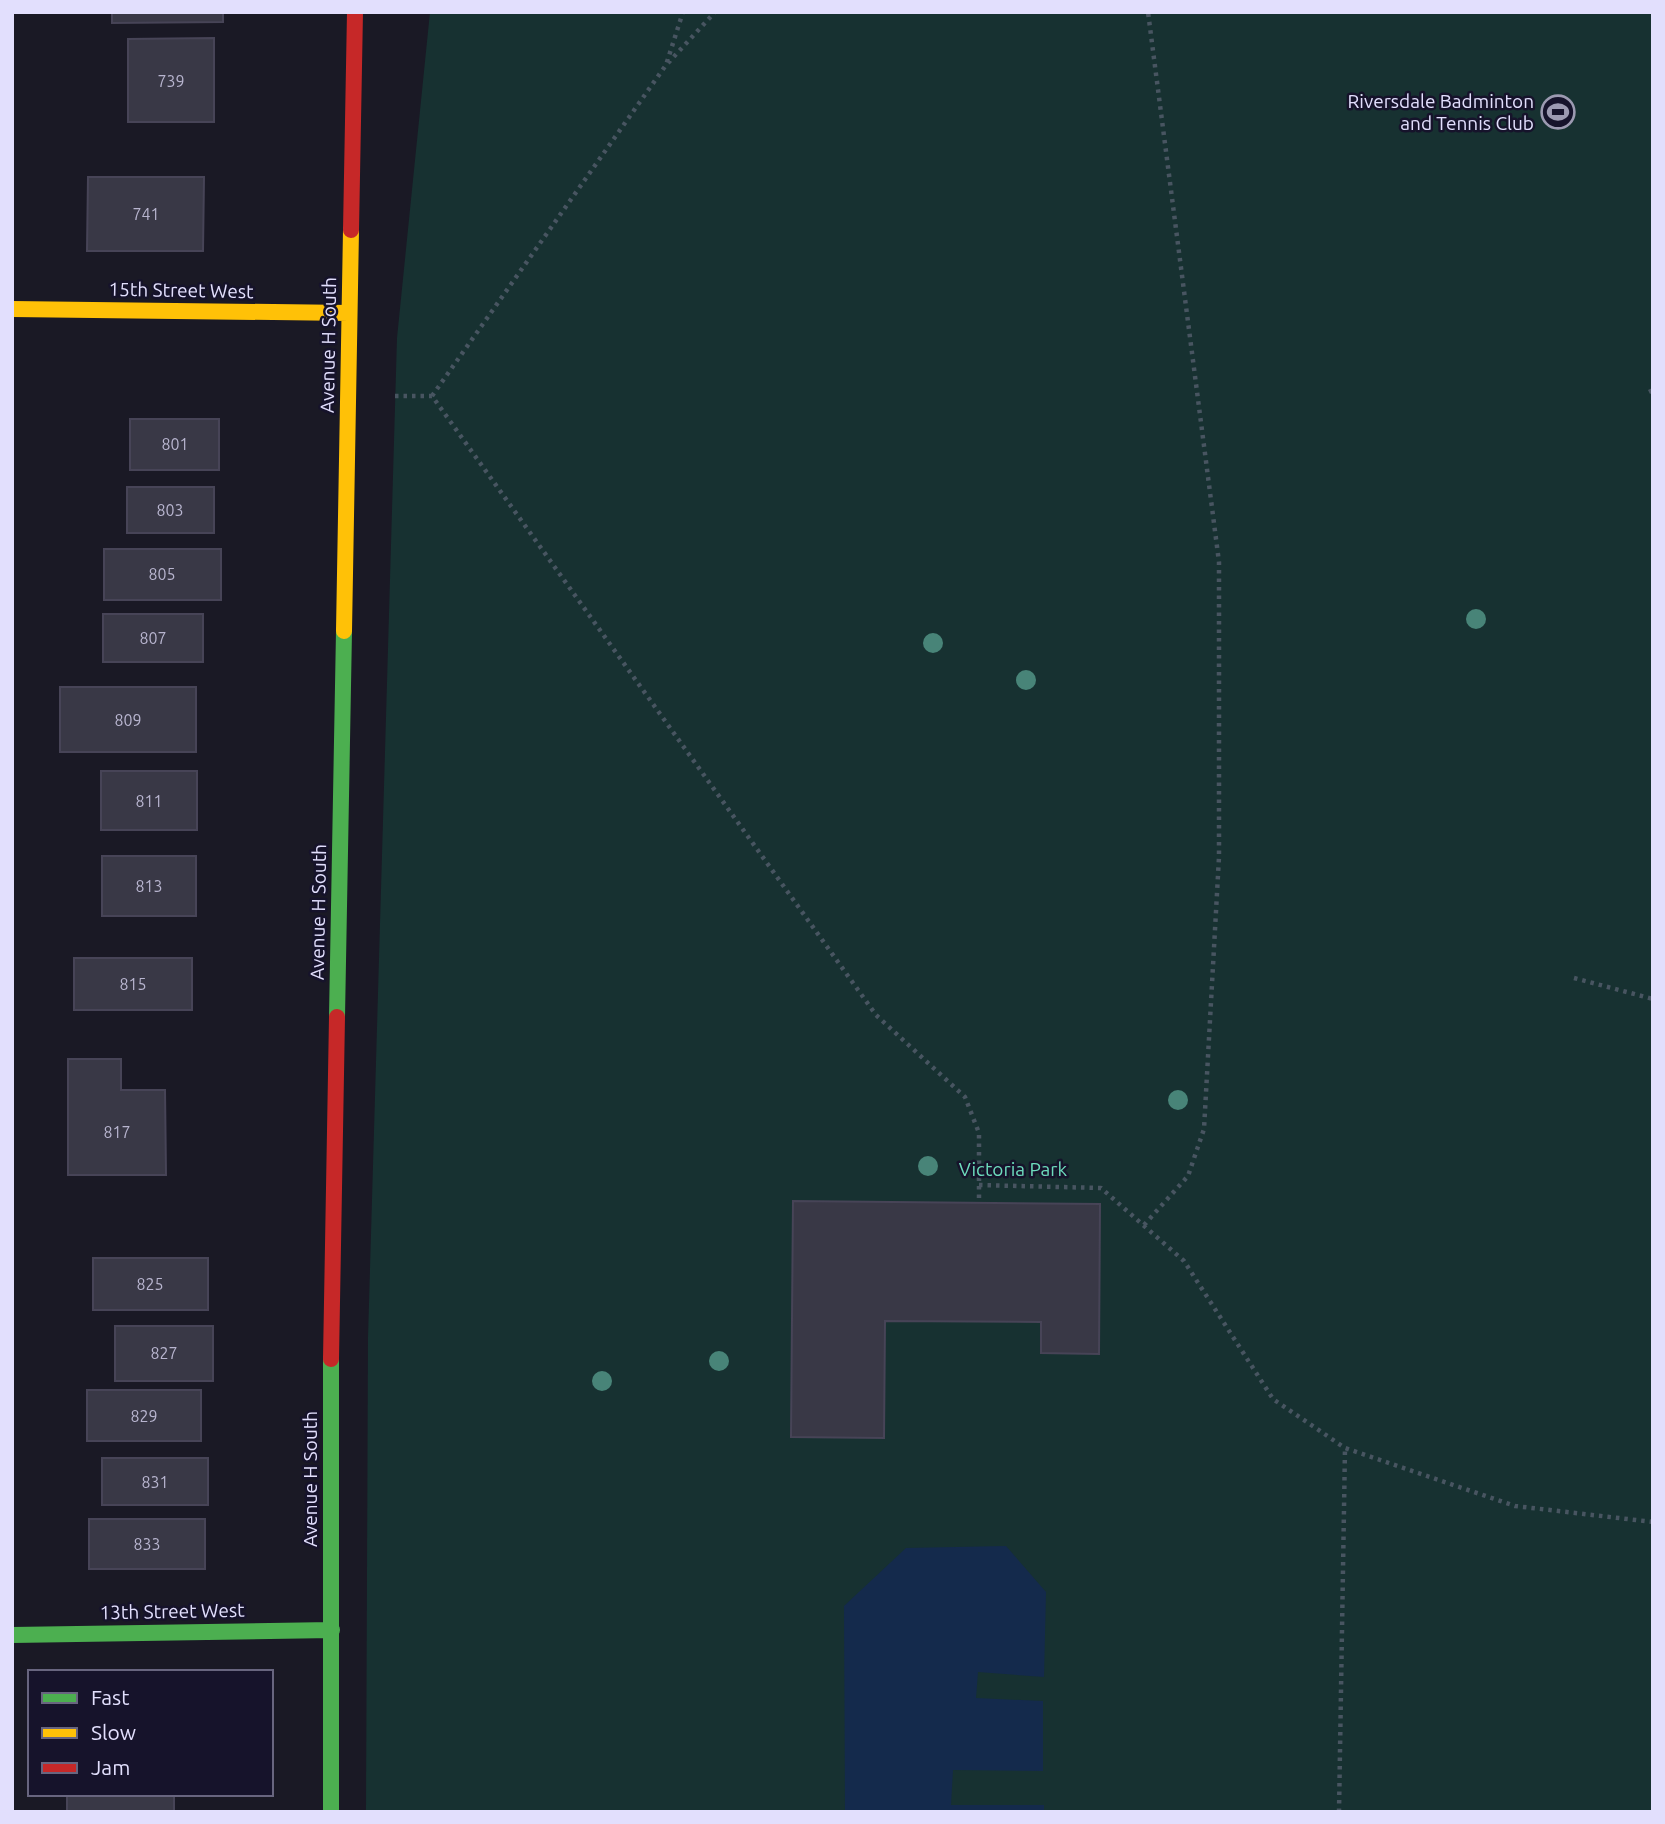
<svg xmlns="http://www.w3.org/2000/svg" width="1665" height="1824" font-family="Ubuntu,sans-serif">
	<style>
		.green { fill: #173131 }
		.water { fill: #142a4c }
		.building { fill: #393846; stroke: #474457; stroke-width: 2 }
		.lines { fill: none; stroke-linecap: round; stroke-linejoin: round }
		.path { stroke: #485561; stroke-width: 4.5; stroke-dasharray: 3.5 5; stroke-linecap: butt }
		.fast { stroke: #4caf50; stroke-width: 16 }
		.slow { stroke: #ffc107; stroke-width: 16 }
		.jam { stroke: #c62828; stroke-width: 16 }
		.tree { fill: #488478 }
		.labels { text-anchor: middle; stroke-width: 5; stroke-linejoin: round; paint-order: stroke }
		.number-label { font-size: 16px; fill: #b8b5cf }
		.poi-label { font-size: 19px; fill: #e2dffd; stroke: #16132b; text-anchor: end }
		.street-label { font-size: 19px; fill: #e2dffd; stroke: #16132b }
		.park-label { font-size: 19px; fill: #6ddbbc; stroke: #16132b }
	</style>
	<rect width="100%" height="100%" fill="#1a1925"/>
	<path class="green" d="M430 12H1653V1812H366L368 1338 397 338Z"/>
	<path class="water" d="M1006 1546 1046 1592 1044 1677 978 1672 976 1698 1043 1701V1771L953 1770 951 1805H1044V1812H845L844 1606 906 1548Z"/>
	<path class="building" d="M112 12H223V22L112 23Z
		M214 38V122H128V39Z
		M88 177H204L203 251H87Z
		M130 419H219V470H130Z
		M127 487H214V533H127Z
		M104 549H221V600H104Z
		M103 614H203V662H103Z
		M60 687H196V752H60Z
		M101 771H197V830H101Z
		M102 856H196V916H102Z
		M74 958H192V1010H74Z
		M68 1059H121V1090H165L166 1175H68Z
		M793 1201 1100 1204 1099 1354 1041 1353V1322L885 1321 884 1438 791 1437Z
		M93 1258H208V1310H93Z
		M115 1326H213V1381H115Z
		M87 1390H201V1441H87Z
		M102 1458H208V1505H102Z
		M89 1519H205V1569H89Z
		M67 1794H174V1812H67Z"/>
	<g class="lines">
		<path class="path" d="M668 63 715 12
			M1649 392 1653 390
			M395 396H432L876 1015 965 1097 979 1133V1203
			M432 396 666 65 683 12
			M1574 978 1653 999
			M979 1185 1101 1188 1184 1261 1273 1399 1345 1448 1515 1506 1653 1522
			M1144 1225 1188 1176 1204 1129 1219 857V562L1148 12
			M1339 1812 1345 1448"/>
		<path class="fast" d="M337 1017 344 631
			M331 1359V1812
			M12 1635 332 1630"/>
		<path class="slow" d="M12 309 349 313
			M344 631 351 230"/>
		<path class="jam" d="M351 230 355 12
			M331 1359 337 1017"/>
	</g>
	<g class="tree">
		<circle cx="1476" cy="619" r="10"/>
		<circle cx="933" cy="643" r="10"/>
		<circle cx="1026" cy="680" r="10"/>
		<circle cx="1178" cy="1100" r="10"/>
		<circle cx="928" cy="1166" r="10"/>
		<circle cx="719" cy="1361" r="10"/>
		<circle cx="602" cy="1381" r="10"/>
	</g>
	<defs>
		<symbol id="stadium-ring" viewBox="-11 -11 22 22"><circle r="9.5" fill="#16132b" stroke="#9c9ab1" stroke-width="1.5"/><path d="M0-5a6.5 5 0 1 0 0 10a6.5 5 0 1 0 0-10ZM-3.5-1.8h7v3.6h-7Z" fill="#9c9ab1"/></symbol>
	</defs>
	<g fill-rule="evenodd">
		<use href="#stadium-ring" x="1539" y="93" width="38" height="38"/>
	</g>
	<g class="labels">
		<g class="number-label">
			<text x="171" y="87">739</text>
			<text x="146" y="220">741</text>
			<text x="175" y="450">801</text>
			<text x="170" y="516">803</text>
			<text x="162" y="580">805</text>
			<text x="153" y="644">807</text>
			<text x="128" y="726">809</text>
			<text x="149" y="807">811</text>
			<text x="149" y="892">813</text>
			<text x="133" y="990">815</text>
			<text x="117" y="1138">817</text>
			<text x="150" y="1290">825</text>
			<text x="164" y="1359">827</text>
			<text x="144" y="1422">829</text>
			<text x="155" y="1488">831</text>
			<text x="147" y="1550">833</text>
		</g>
		<g class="poi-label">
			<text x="1534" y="108">Riversdale Badminton<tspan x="1534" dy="22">and Tennis Club</tspan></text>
		</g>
		<g class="street-label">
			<text transform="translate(181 290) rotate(1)" y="7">15th Street West</text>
			<text transform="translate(328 345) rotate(-89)" y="7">Avenue H South</text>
			<text transform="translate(318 912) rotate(-89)" y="7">Avenue H South</text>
			<text transform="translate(310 1479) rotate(-90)" y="7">Avenue H South</text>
			<text transform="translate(172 1611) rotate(-1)" y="7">13th Street West</text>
		</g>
		<g class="park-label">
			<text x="1013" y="1176">Victoria Park</text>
		</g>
	</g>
	<rect width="1665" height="1824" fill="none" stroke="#e2dffd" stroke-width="28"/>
	<rect x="28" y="1670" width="245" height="126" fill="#16132b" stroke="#68657f" stroke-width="2"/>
	<rect x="42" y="1693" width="35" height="10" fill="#4caf50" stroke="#68657f" stroke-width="2"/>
	<text x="91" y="1705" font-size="21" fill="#e2dffd">Fast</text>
	<rect x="42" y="1728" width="35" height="10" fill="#ffc107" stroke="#68657f" stroke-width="2"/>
	<text x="91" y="1740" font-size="21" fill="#e2dffd">Slow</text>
	<rect x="42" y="1763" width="35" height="10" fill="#c62828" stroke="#68657f" stroke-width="2"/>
	<text x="91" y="1775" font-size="21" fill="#e2dffd">Jam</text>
</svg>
